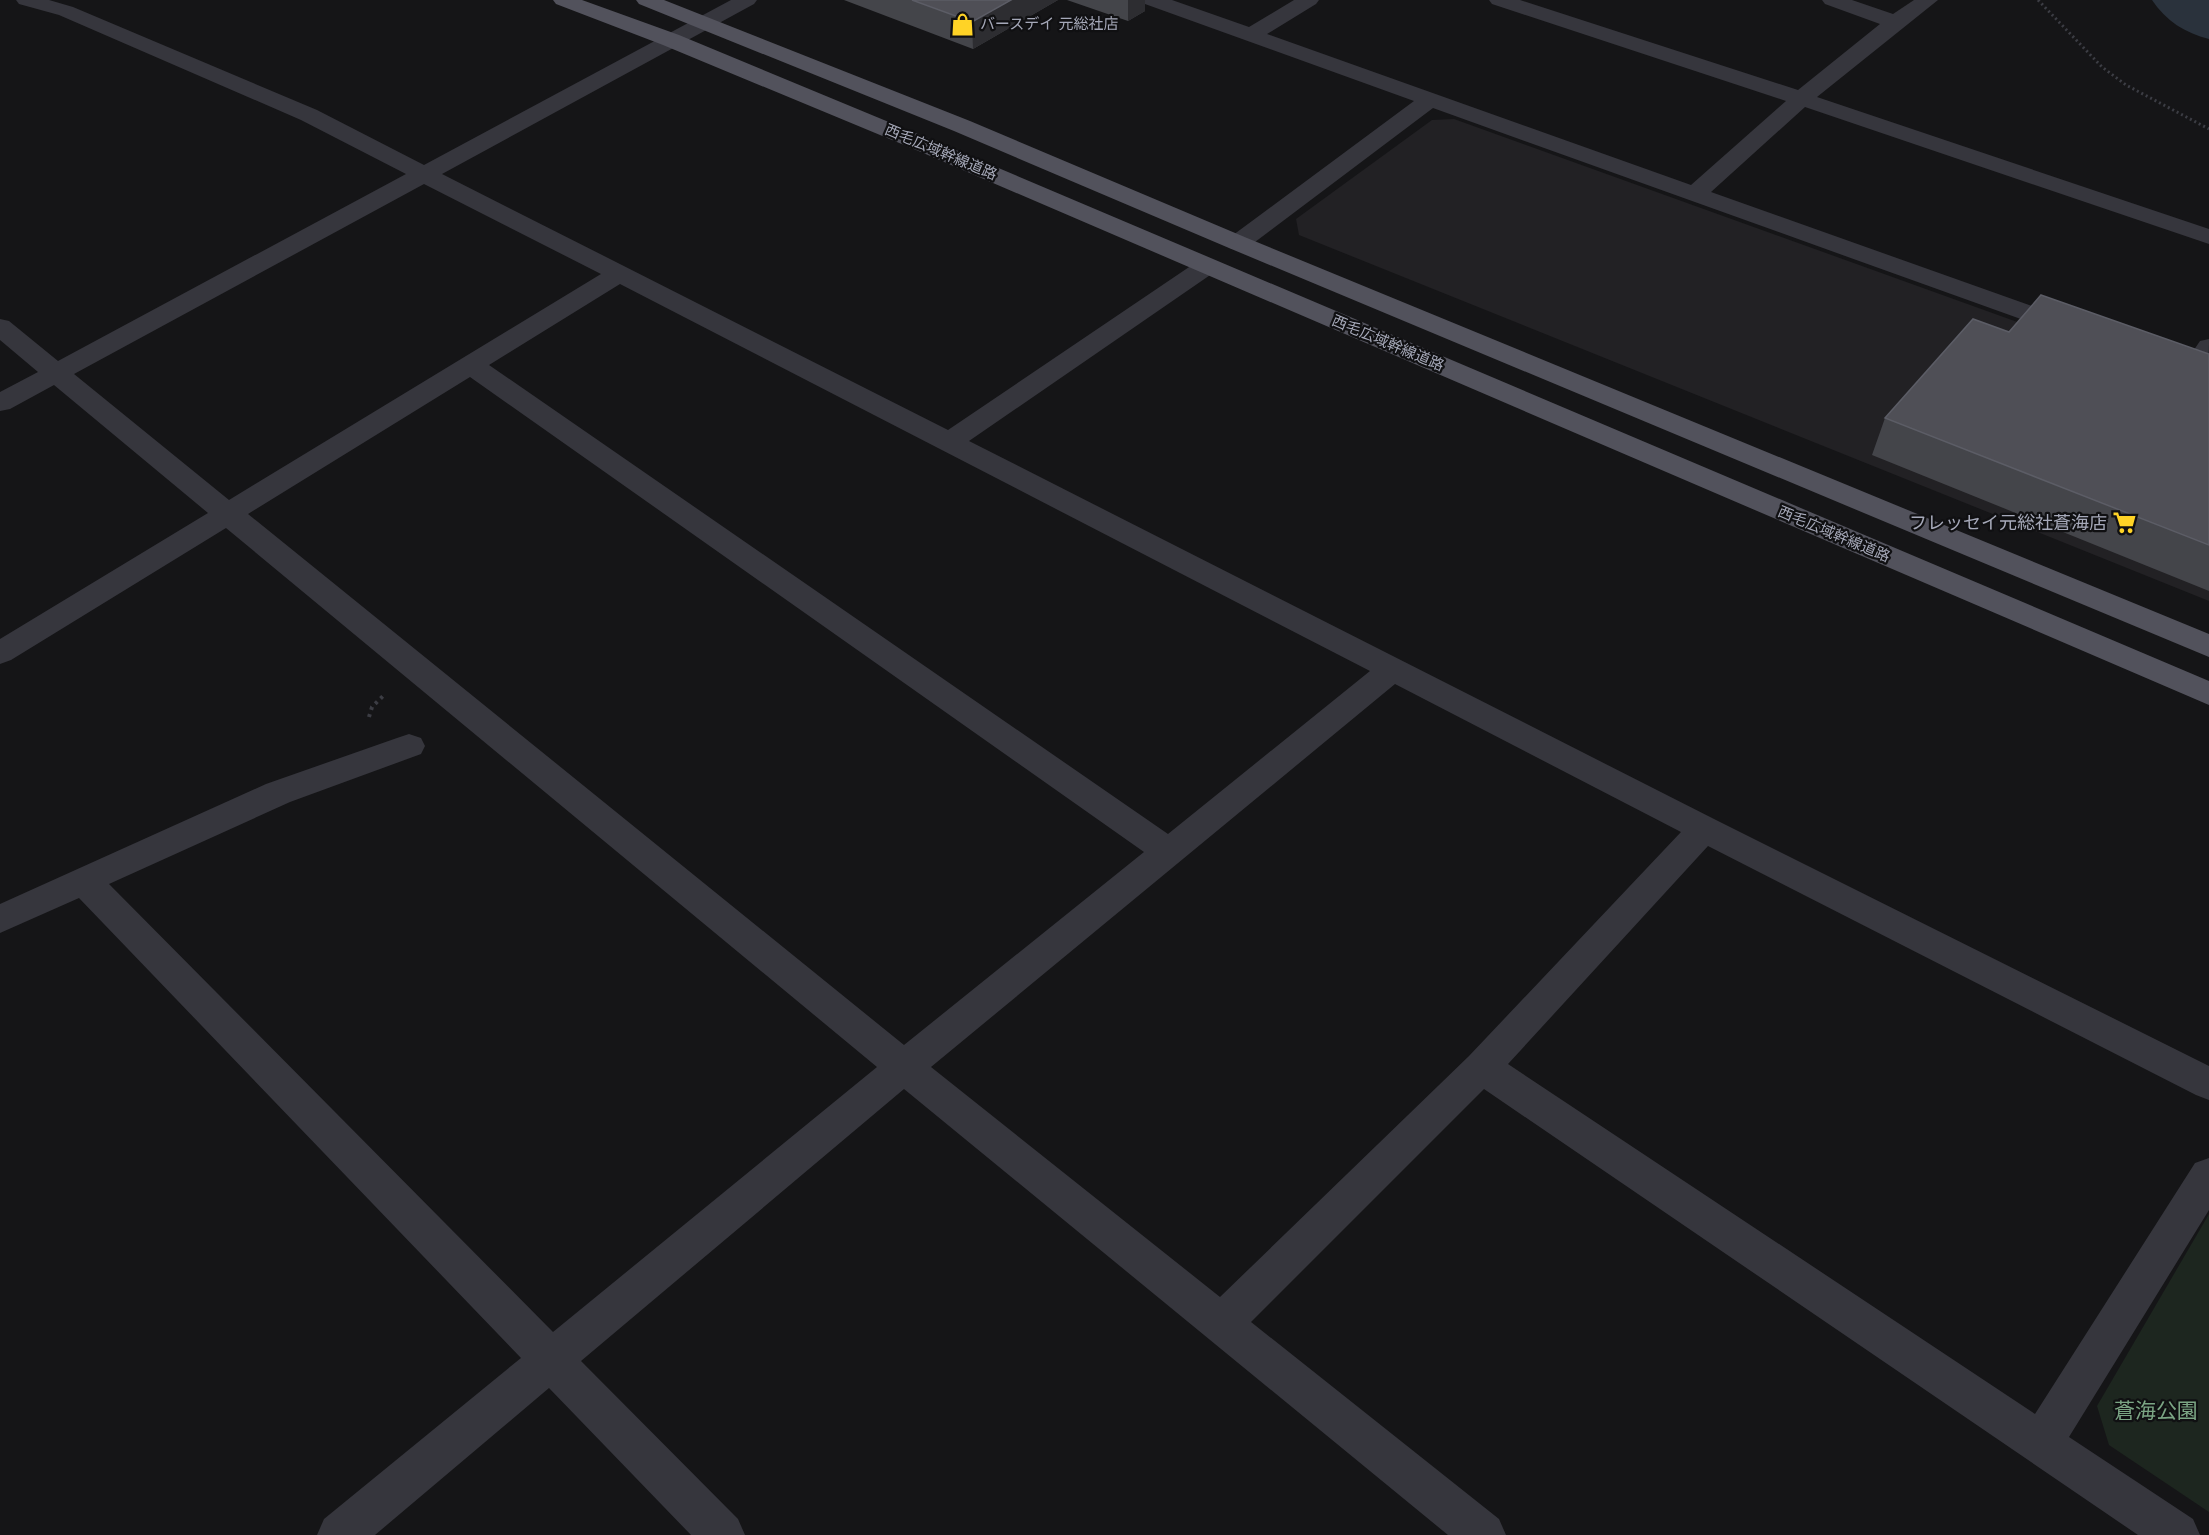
<svg xmlns="http://www.w3.org/2000/svg" width="2209" height="1535" font-family="Helvetica,'Noto Sans JP',sans-serif">
	<style>
		.built { fill: #222124 }
		.green { fill: #1d261f }
		.lines { fill: none; stroke-linecap: round; stroke-linejoin: round }
		.river { fill: #2a323c; fill-rule: evenodd }
		.path-far1 { stroke: #3c3d44; stroke-width: 3; stroke-dasharray: 2 3; stroke-linecap: butt }
		.path { stroke: #3c3d44; stroke-width: 4; stroke-dasharray: 3 4.5; stroke-linecap: butt }
		.minor { fill: #36363d; fill-rule: evenodd }
		.major { fill: #52525c; fill-rule: evenodd }
		.wall { fill: #44454a }
		.shaded-wall { fill: #2d2d31 }
		.building { fill: #4f4f56; stroke: #5c5d66; stroke-width: 1.5 }
		.labels { text-anchor: middle; stroke-width: 4.5; stroke-linejoin: round; paint-order: stroke }
		.far-poi-label { font-size: 15px; fill: #a6a9b9; stroke: #101012; text-anchor: start }
		.far-street-label { font-size: 15px; fill: #a6a9b9; stroke: #101012 }
		.poi-label { font-size: 18px; fill: #a6a9b9; stroke: #101012; text-anchor: end }
		.near-park-label { font-size: 21px; fill: #7ba584; stroke: #101012 }
	</style>
	<rect width="100%" height="100%" fill="#151517"/>
	<path class="built" d="M1454 119 2209 391V601L1299 235 1296 219 1432 120Z"/>
	<path class="green" d="M2209 1214V1512L2109 1445 2097 1406Z"/>
	<g class="lines">
		<path class="river" d="M2152 0H2209V39C2185 33 2166 21 2152 0Z"/>
		<path class="path-far1" d="M2038 0 2102 67 2126 85 2209 129"/>
		<path class="path" d="M369 717 372 707 385 694"/>
		<path class="minor" d="M16 0H49L73 7 317 110 424 165 731 0H757L754 4 442 174 948 430 1198 261 1207 259 1216 261 1219 266 1216 271 969 441 1716 820 2209 1066V1100L2196 1095 1708 846 1508 1064 2035 1414 2195 1163 2209 1158V1210L2069 1437 2193 1519 2200 1535H2138L1484 1089 1251 1322 1499 1519 1506 1535H1448L904 1089 581 1361 738 1519 745 1535H691L549 1388 375 1535H317L324 1519 521 1358 79 898 0 933V904L266 784 397 738 409 734 421 738 425 746 421 754 290 802 109 884 553 1332 877 1067 226 528 11 660 0 664V639L208 513 54 385 10 409 0 411V392L38 372 0 340V319L9 321 58 361 406 174 301 120 59 15 19 4ZM424 184 601 274 229 500 74 374ZM620 284 1370 671 1168 834 489 365ZM470 377 1144 852 904 1045 248 514ZM1395 684 1681 832 1469 1056 1220 1297 931 1067Z
			M1142 0H1172L1249 27 1294 0H1319L1316 4 1267 34 1691 185 1786 101 1492 4 1489 0H1520L1798 90 1880 24 1825 4 1822 0H1852L1893 14 1914 0H1938L1817 97 2209 229V244L1805 107 1711 192 2077 322 2081 328 2077 334 2068 336 1433 108 1247 248 1238 250 1229 248 1226 243 1229 238 1414 101 1145 4Z
			M2209 339C2209 354 2209 365 2201 378L2192 380 2183 378 2179 372 2200 341Z"/>
		<path class="major" d="M553 0H582L679 35 937 142 2209 681V705L921 152 663 45 556 4Z
			M636 0H664L970 121 1247 238 2209 634V657L1229 248 954 131 639 4Z"/>
	</g>
	<path class="wall" d="M844 0H1058L973 49Z
		M1067 0H1145V11L1128 21Z
		M2009 332 2209 354V591L1872 455 1885 418Z"/>
	<path class="shaded-wall" d="M1011 0H1058L973 49 972 22Z
		M1128 0H1145V11L1128 21Z"/>
	<path class="building" d="M912 0H1011L972 22Z
		M2041 295 2209 354V545L1885 418 1973 319 2009 332Z"/>
	<defs>
		<symbol id="shop-bare" viewBox="-9 -9 18 18"><path d="M-5-2.5h2.3a2.7 3.5 0 0 1 5.4 0H5L5.5 6h-11ZM-1.5-2.5h3a1.5 2.3 0 0 0-3 0Z" fill="#ffd326" stroke="#101012" stroke-width="2.5" paint-order="stroke"/></symbol>
		<symbol id="supermarket-bare" viewBox="-9 -9 18 18"><path d="M-6-5.5h2.5l.6 2H6L4.5 2H-2.5L-4.4-4H-6ZM-1.5 3.2a1.3 1.3 0 1 0 .1 0ZM3 3.2a1.3 1.3 0 1 0 .1 0Z" fill="#ffd326" stroke="#101012" stroke-width="2.5" paint-order="stroke"/></symbol>
	</defs>
	<g fill-rule="evenodd">
		<use href="#shop-bare" x="946" y="8" width="33" height="33"/>
		<use href="#supermarket-bare" x="2108" y="506" width="33" height="33"/>
	</g>
	<g class="labels">
		<g class="far-poi-label">
			<text x="980" y="29">バースデイ 元総社店</text>
		</g>
		<g class="far-street-label">
			<text transform="translate(941 152) rotate(23)" y="5">西毛広域幹線道路</text>
			<text transform="translate(1388 343) rotate(23)" y="5">西毛広域幹線道路</text>
			<text transform="translate(1834 534) rotate(23)" y="5">西毛広域幹線道路</text>
		</g>
		<g class="poi-label">
			<text x="2107" y="529">フレッセイ元総社蒼海店</text>
		</g>
		<g class="near-park-label">
			<text x="2156" y="1418">蒼海公園</text>
		</g>
	</g>
</svg>
